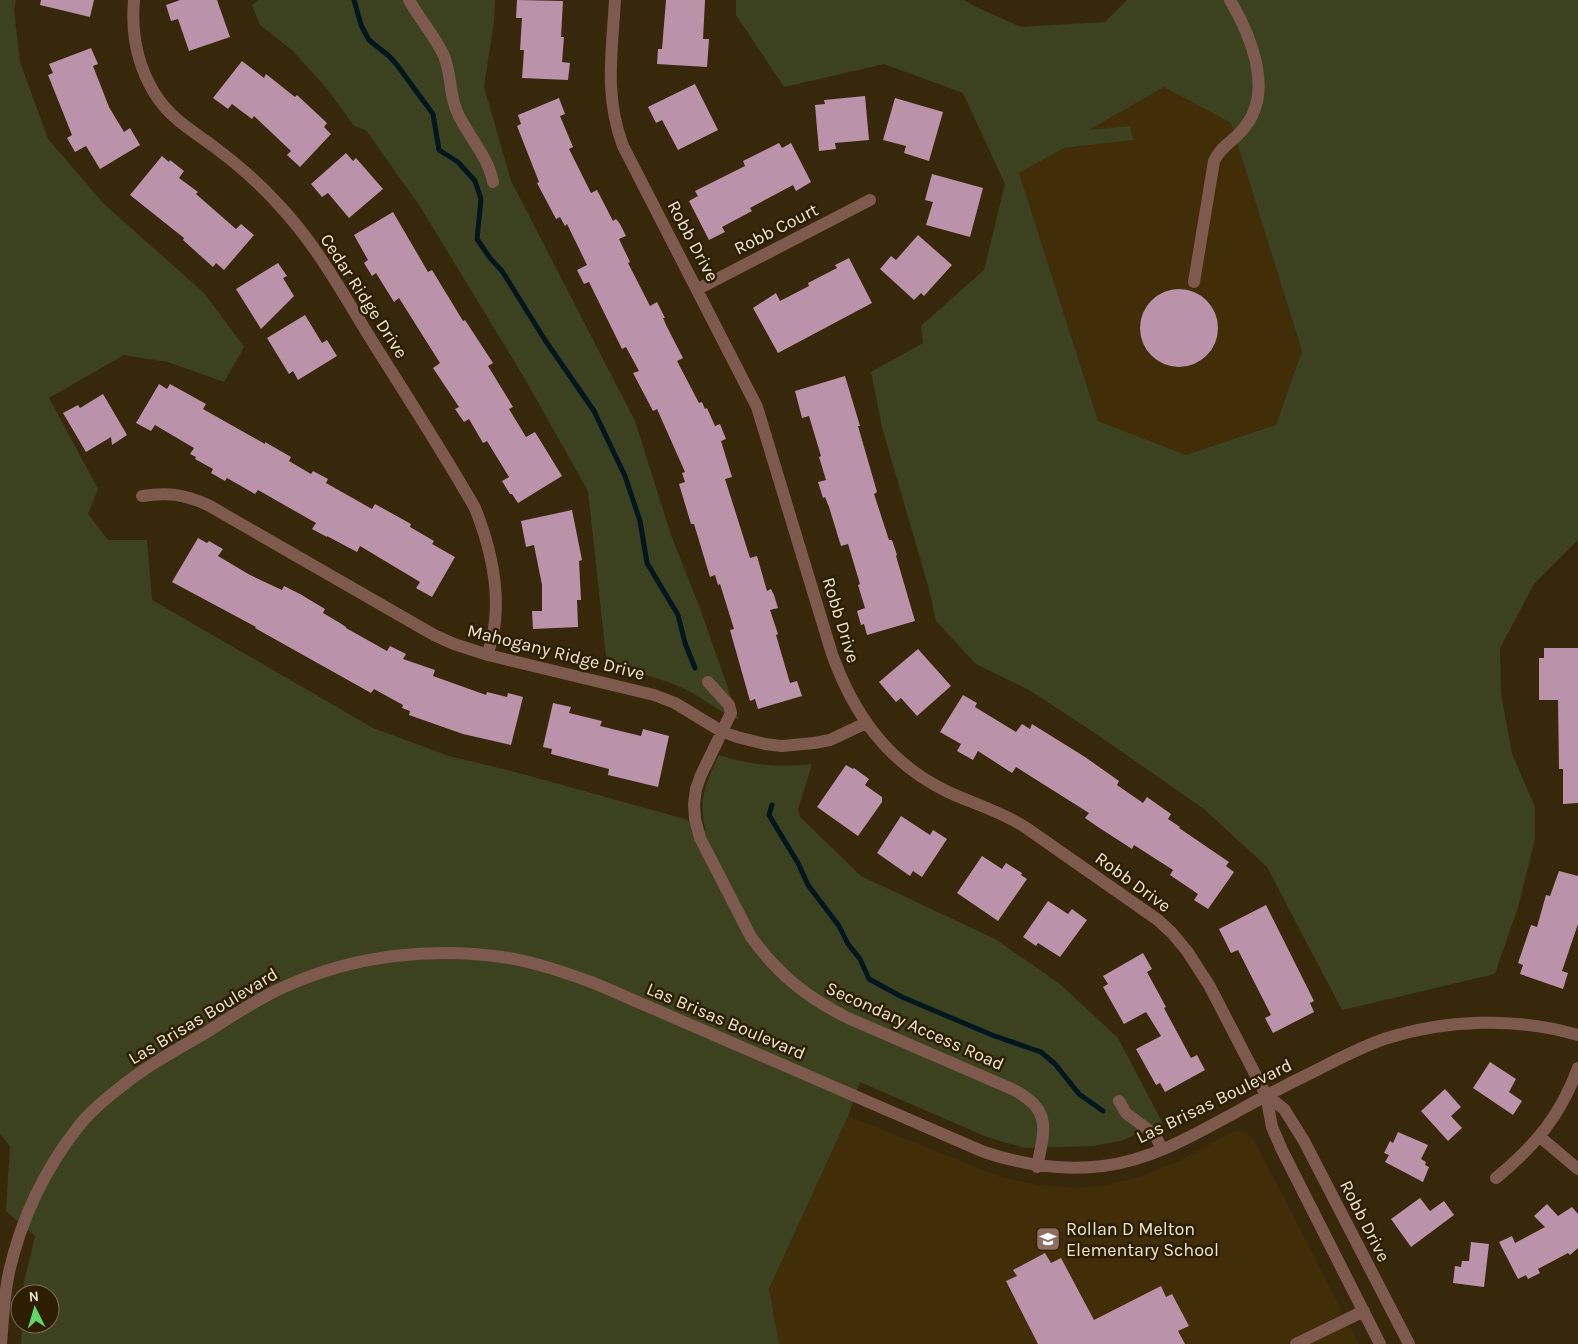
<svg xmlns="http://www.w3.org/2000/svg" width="1578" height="1344" font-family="Karla,sans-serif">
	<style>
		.built { fill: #412e09 }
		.green { fill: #3c4220; fill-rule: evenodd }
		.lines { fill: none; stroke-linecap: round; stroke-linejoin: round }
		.stream { stroke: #01161f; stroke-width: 5 }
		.building { fill: #ba92aa }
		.minor { stroke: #7e594d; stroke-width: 12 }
		.labels { text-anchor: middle; stroke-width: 5; stroke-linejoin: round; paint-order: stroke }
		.street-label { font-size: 18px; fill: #efe5d5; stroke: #2d1e02 }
		.poi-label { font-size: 18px; fill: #efe5d5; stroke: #2d1e02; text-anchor: start }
	</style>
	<rect width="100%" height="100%" fill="#37280c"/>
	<path class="built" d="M1164 87 1231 123 1302 351 1276 425 1186 455 1098 421 1019 173 1064 148 1133 140 1129 126 1088 131Z
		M848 1116 1000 1177 1039 1185 1076 1188 1104 1185 1136 1178 1175 1163 1235 1131H1243L1253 1138 1359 1344H779L769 1289Z"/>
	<path class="green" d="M0 0H16L14 10 20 62 48 139 104 204 205 294 244 347 224 382 168 362 124 355 49 398 98 489 88 514 108 540H147L152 600 373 728 449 756 519 773 685 819 706 831C705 827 703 821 703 816 700 794 710 774 719 755 749 765 781 768 812 764L798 809 800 817 861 876 995 939 1060 984 1118 1038 1163 1124 1120 1141 1093 1146 1024 1148 987 1137 860 1082 848 1116 769 1289 779 1344H21L22 1324H50V1294H23L24 1282 35 1236 6 1211 10 1146 0 1134Z
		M259 0H495L494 22 484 87 511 181 635 421 671 535 701 611 739 720C717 711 700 695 678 686 655 676 631 672 607 666L588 491 525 379 421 208 366 130 354 126 329 91 293 51 260 25 252 5Z
		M736 0H964L974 6 1021 27 1105 22 1127 0H1578V540L1534 584 1500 648 1501 694 1512 754 1535 807V839L1518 907 1495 974 1342 1010 1267 867 1204 809 1095 733 1029 690 976 664 936 621 929 589 882 427 871 372 923 343 921 326 984 270 1005 184 963 93 884 64 784 87 736 15ZM1164 87 1231 123 1302 351 1276 425 1186 455 1098 421 1019 173 1064 148 1133 140 1130 126 1089 130Z"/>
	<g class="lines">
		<path class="stream" d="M354 0 361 25 369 40 389 56 397 65 433 114 439 150 458 162 475 181 481 199 477 239 490 258 502 271 545 340 594 411 625 476 640 521 647 563 678 615 685 643 695 668
			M772 805 769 815 798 863 808 885 839 926 848 944 860 959 869 979 902 997 992 1035 1041 1052 1055 1064 1079 1094 1103 1111"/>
	</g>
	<path class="building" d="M41 0H94L90 17 40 5Z
		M180 0H217L230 37 189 51 178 19 171 21 166 5Z
		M517 0 563 1 561 37H564L562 62 570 63 568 80 522 78 524 50H520L522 18H516Z
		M666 0H705L703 39H709L707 67 657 64 658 49H662Z
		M91 48 98 64 93 66 109 107 124 132 130 128 140 145 100 169 86 146 75 152 67 138 72 135 48 75 53 73 49 64Z
		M242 61 264 78 266 74 295 97 297 95 327 123 324 127 331 134 300 167 287 155 291 151 254 116 252 119 232 104 228 109 213 98Z
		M695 84 718 130 678 150 662 120 656 123 648 107Z
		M865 96 869 140 835 143 836 149 819 151 815 105 825 104 824 100Z
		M559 98 565 114 560 116 573 147 569 149 591 193 597 190 613 221 616 219 620 224 626 236 619 239 630 262 628 263 650 306 657 302 665 318H663L667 327 683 358 677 361 699 403 702 402 705 409 707 408 715 426 720 424 726 439 721 441 732 477 725 479 750 558 757 556 767 591 771 589 774 595 778 608 770 610 778 634 776 635 790 683 797 681 802 696 758 709 755 699 750 701 730 630 734 629 720 584 718 585 715 575 710 577 694 524H691L679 484 685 482 682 473 685 472 657 409 653 411 633 373 639 371 626 347 622 349 589 282 584 284 577 270 587 265 567 224 565 226 560 217 556 219 537 183 539 182 517 126 521 124 518 115Z
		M895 98 943 112 929 161 904 153 906 146 883 140Z
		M779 143 782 148 791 143 811 182 796 191 793 185 750 208 752 211 722 227 725 232 709 240 689 201 698 196 695 191 745 166 743 161Z
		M346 153 353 161 356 158 383 189 349 218 328 193 322 197 311 184Z
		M162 156 169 162 170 160 184 171 179 178 198 192 196 194 236 229 241 224 254 235 224 270 216 263 213 267 183 240 184 238 130 195Z
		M932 174 983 188 970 237 926 225 933 202 925 200Z
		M393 212 428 272 432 270 463 321 465 320 493 363 488 366 513 407 509 409 526 437 535 432 562 476 518 503 512 494H510L502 481 509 477 487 441 483 443 469 419 464 422 455 409 459 407 433 368 440 363 399 298 394 302 376 273 372 276 364 263 368 260 354 235Z
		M918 235 952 265 924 296 921 293 914 300 880 269 891 256 896 260Z
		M849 258 872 303 778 353 753 308 776 293 780 301 809 286 808 283 837 268 835 265Z
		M278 263 287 276 283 278 294 296 261 329 236 289Z
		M1140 328a39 39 0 1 1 78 0a39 39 0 1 1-78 0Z
		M305 315 322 343 327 340 337 356 298 380 293 371 289 374 267 338Z
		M845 376 860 426H858L877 492 874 494 889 540H892L897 555 896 556 915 621 867 635 864 624 861 625 857 611 865 608 858 585 860 584 848 544 841 546 829 507 825 497 823 498 818 482 826 480 819 457 821 456 809 416 802 418 795 391Z
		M159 384 167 389 170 384 206 404 203 409 265 444V442L291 457 289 461 311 474 313 471 328 479 326 483 372 509 375 504 411 524 410 527 434 541 432 544 455 557 432 597 416 588 420 582 360 546 357 552 327 536V537L312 529 316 523 258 490 255 494 227 478 225 481 211 473 213 469 195 459 196 457 190 454 194 448 155 425 151 431 136 423Z
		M103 394 127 435 112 445 111 437 86 452 63 413 78 405 80 408Z
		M572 510 582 560 579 561 581 600H577L578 627 533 629 532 611H542V585L534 545 526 547 521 521Z
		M198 538 207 543 209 541 223 549 218 556 250 575 282 590 284 586 300 594 325 609 323 613 340 623 346 627V628L387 651 390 646 406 654 403 659 435 670 433 676 486 695 487 692 507 697 508 693 523 697 511 745 463 734 409 715 410 711 402 708 403 705 374 689 371 693 255 628 256 627 172 582Z
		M1544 648H1578V803L1563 804V769H1559L1558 700H1539V658H1544Z
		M918 649 951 686 917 716 901 698 896 702 879 682Z
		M963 695 977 703 975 707 1016 732 1022 724 1030 729 1032 724 1085 757 1119 781 1117 785 1143 803 1147 797 1171 814 1168 819 1180 827 1179 828 1229 862 1226 866 1234 872 1208 909 1194 900 1198 894 1170 875 1173 870 1134 845 1132 849 1098 827 1085 818 1089 813 1016 767 1012 773 978 751 973 760 957 751 961 744 940 732Z
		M553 703 571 707 569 713 602 721 600 726 641 736 643 729 669 736 658 787 608 775 609 769 551 754 552 749 543 747Z
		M846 765 853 769 854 768 869 779 865 785 882 797V802L858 836 817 807Z
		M901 816 930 835 933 830 947 839 922 877 913 871 910 876 877 853Z
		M982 856 1002 869 1006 863 1022 873 1021 875 1027 879 998 921 957 893Z
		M1559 871 1578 876V924L1562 971 1568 973 1563 989 1520 974 1523 965 1518 963 1531 925 1537 927 1546 895 1550 896Z
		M1048 901 1068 914 1072 909 1087 920 1060 957 1038 943 1036 946 1023 937Z
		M1266 905 1314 1001 1310 1003 1314 1012 1273 1033 1265 1018 1271 1015 1238 950 1231 953 1219 929Z
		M1143 953 1152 969 1147 972 1166 1007 1164 1008 1191 1058 1197 1055 1205 1070 1165 1092 1160 1083 1156 1085 1136 1049 1161 1036 1146 1012 1124 1024 1103 987 1108 984 1103 976Z
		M1490 1062 1516 1079 1509 1092 1522 1101 1513 1115 1473 1088Z
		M1445 1089 1461 1107 1451 1116 1462 1128 1448 1141 1421 1111Z
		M1398 1132 1428 1145 1421 1159 1426 1162 1425 1165 1429 1167 1423 1182 1385 1162 1389 1155 1384 1153 1390 1141 1393 1143Z
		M1420 1198 1430 1211 1444 1201 1454 1215 1411 1247 1391 1219Z
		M1547 1204 1558 1216 1572 1207 1578 1214V1248L1570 1255 1568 1253 1538 1269 1540 1273 1528 1279 1526 1275 1518 1279 1499 1242 1512 1236 1515 1243 1545 1227 1534 1216Z
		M1471 1242 1489 1244 1484 1287 1453 1283 1455 1266 1461 1267 1462 1261H1469Z
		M1045 1253 1051 1263 1061 1258 1094 1320 1161 1286 1166 1297 1172 1294 1189 1326 1178 1331 1185 1344H1038L1006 1281 1017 1276 1013 1270Z"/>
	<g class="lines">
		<path class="minor" d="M134 0C131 34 137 65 155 94 170 118 191 130 213 146 236 163 259 183 278 204 317 245 344 296 374 344 408 398 443 452 475 508 489 543 499 582 495 621 494 632 490 644 488 655
			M409 0C420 20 435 36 444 56 452 75 449 98 459 116 470 138 488 157 493 182
			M615 0C612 52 604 96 623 146L757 407 832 654C854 715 888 763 948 792 974 804 1000 811 1025 827L1158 920 1172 933 1187 951 1209 985 1266 1095 1272 1127 1282 1150 1380 1344
			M1194 282 1214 161C1222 144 1237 140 1247 124 1273 88 1250 34 1230 0
			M698 289 870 200
			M142 496C168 492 183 494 208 505L434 635 454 644 488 655 654 695 675 703 721 731 737 737 765 744 782 746 814 743 830 740 866 723
			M708 682 729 705 731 713 701 775 696 789 694 804 695 819 700 838 751 937C779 975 806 997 848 1018L1012 1089C1052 1109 1045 1128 1037 1167
			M1266 1095 1284 1109 1304 1141 1409 1344
			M1119 1101 1126 1113 1155 1135 1162 1149
			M1540 1137 1578 1169
			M1496 1178C1536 1145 1560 1116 1578 1068
			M1 1344C3 1320 4 1295 9 1272 21 1220 45 1169 78 1127 88 1114 109 1096 122 1086 148 1065 178 1049 207 1032 232 1016 257 999 284 987 354 955 433 946 509 958 538 963 566 973 594 983L984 1152C1023 1165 1062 1171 1103 1166 1152 1160 1196 1134 1238 1111 1265 1096 1292 1082 1319 1069 1340 1058 1362 1047 1384 1039 1446 1019 1516 1017 1578 1035
			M1296 1344 1364 1311"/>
	</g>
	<defs>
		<symbol id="school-square" viewBox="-11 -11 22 22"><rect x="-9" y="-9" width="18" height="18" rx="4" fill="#8d6e63" stroke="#2d1e02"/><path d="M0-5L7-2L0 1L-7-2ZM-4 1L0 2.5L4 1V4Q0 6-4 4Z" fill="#fff"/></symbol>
	</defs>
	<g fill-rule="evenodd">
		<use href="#school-square" x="1034" y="1225" width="28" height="28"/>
	</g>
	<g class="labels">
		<g class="street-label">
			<text transform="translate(776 229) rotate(-27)" y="6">Robb Court</text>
			<text transform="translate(693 241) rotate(62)" y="6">Robb Drive</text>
			<text transform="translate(364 296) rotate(57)" y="6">Cedar Ridge Drive</text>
			<text transform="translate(841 620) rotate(73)" y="6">Robb Drive</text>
			<text transform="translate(556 652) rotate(14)" y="6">Mahogany Ridge Drive</text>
			<text transform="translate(1133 882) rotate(36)" y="6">Robb Drive</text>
			<text transform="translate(203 1016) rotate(-31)" y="6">Las Brisas Boulevard</text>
			<text transform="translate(726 1021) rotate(23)" y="6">Las Brisas Boulevard</text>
			<text transform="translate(915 1026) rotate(24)" y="6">Secondary Access Road</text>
			<text transform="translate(1214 1101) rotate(-26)" y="6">Las Brisas Boulevard</text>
			<text transform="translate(1365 1221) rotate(63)" y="6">Robb Drive</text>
		</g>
		<g class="poi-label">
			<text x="1066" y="1235">Rollan D Melton<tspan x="1066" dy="21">Elementary School</tspan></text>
		</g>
	</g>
	<g transform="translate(35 1309) rotate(355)"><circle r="24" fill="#2d1e02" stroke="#7b6e56"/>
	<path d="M0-4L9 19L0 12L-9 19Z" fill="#61d46a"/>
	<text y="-8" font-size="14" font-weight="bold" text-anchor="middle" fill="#efe5d5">N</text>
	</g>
</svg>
